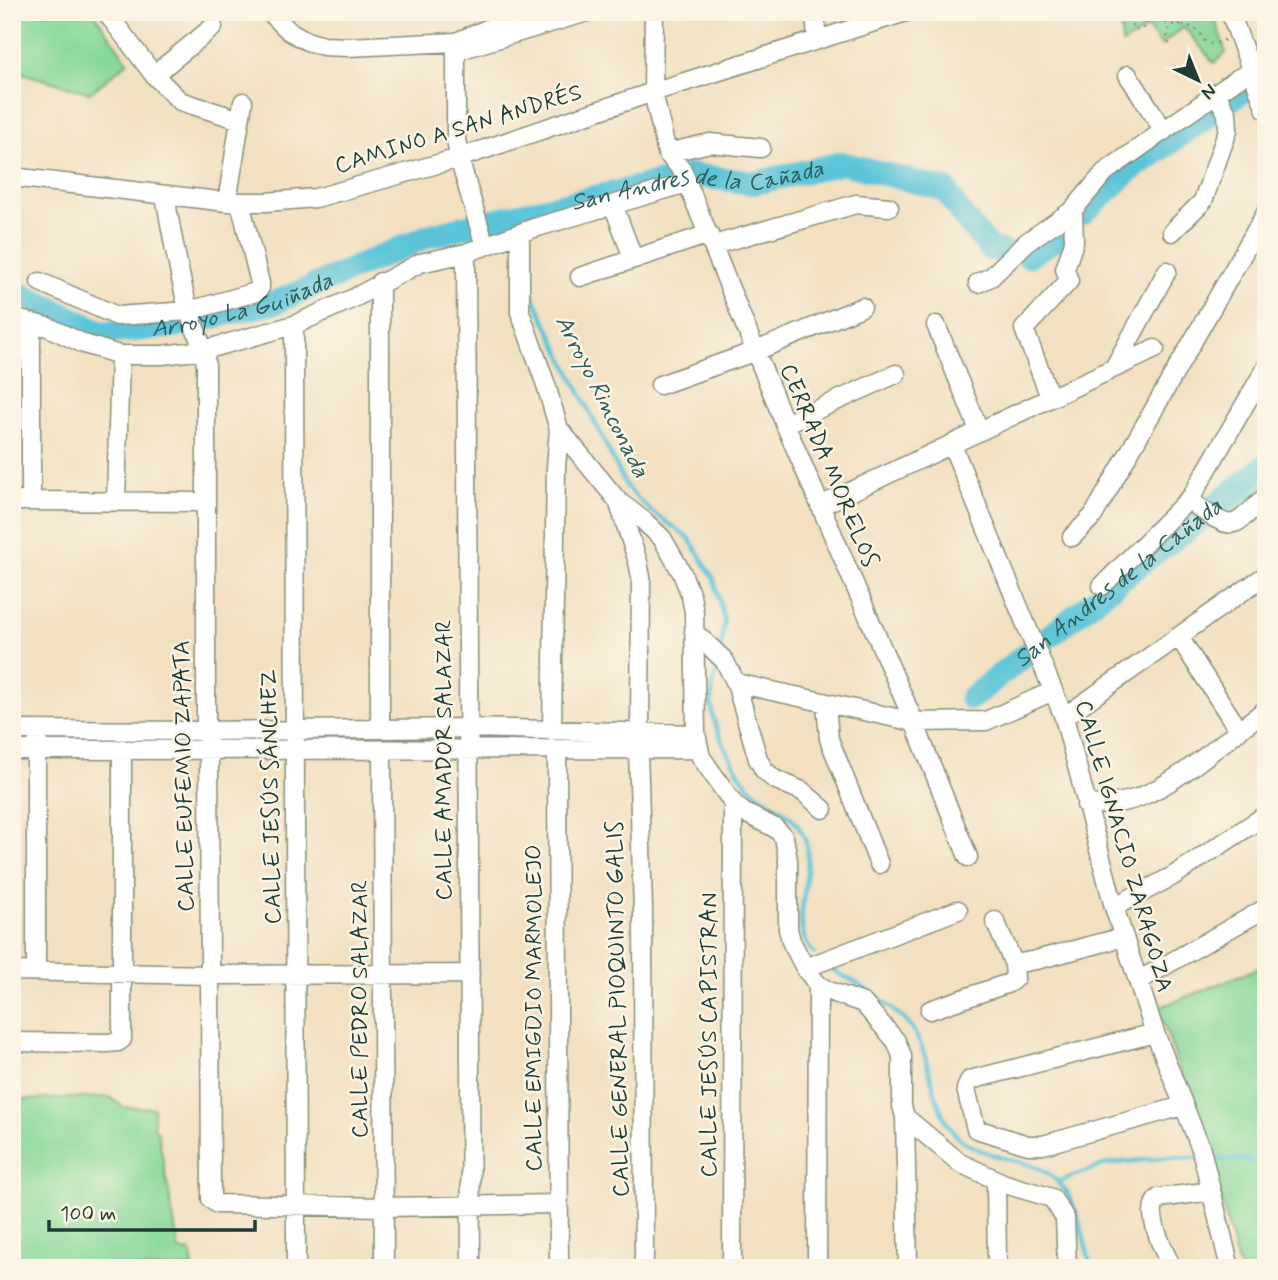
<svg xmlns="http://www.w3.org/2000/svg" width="1278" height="1280" font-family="Mynerve,sans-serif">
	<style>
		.green { fill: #84d798; stroke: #528a66; stroke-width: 2 }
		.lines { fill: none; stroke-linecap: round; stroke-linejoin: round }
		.stream { stroke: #5cc4d8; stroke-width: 4.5 }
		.river { stroke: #5cc4d8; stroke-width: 24 }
		.minor-casing { stroke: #888e7a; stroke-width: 21 }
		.path { stroke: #888e7a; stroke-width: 2.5; stroke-dasharray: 2 5; stroke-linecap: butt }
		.minor { stroke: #fff; stroke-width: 18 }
		.labels { text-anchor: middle; stroke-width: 5; stroke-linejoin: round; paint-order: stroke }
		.street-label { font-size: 23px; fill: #1f3d34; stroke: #fcf5e5 }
		.water-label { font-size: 24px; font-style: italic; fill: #2e5f5d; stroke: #fcf5e5 }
	</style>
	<rect width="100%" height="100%" fill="#fcf5e5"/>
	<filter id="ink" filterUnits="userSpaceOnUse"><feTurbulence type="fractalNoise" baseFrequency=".0143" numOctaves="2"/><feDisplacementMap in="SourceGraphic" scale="14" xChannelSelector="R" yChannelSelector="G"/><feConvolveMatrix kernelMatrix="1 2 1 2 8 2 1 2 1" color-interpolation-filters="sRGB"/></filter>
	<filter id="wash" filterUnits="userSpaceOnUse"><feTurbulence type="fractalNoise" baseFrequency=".00686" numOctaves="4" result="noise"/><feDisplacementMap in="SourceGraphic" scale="28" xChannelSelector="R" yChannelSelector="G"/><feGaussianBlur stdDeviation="1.57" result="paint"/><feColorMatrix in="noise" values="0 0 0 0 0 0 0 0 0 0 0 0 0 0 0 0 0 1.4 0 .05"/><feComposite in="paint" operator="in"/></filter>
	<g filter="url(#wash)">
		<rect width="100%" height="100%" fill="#f2e0c1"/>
		<path class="green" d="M12 12H93L128 62 90 93 12 70Z
			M1120 12H1213L1226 53 1214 63 1184 27 1161 45 1148 28 1122 44Z
			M1266 965V1268H1239L1208 1150 1158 1008Z
			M110 1097 123 1107 154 1108V1128L158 1132 179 1250 191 1252 193 1268H12V1100Z"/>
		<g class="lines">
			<path class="stream" d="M496 220 503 234
				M529 288 627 488 651 511 689 538 714 579 724 620 721 649
				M1224 515 1266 485
				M1040 649 1214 522
				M718 661C715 677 710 693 712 709 713 728 738 776 752 789 773 808 794 810 805 839 817 872 785 927 814 953
				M971 698 1033 654
				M832 969C841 976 851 979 860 985 872 993 906 1018 913 1030 934 1062 931 1118 963 1141 977 1151 1006 1159 1023 1163 1073 1174 1079 1220 1090 1263L1094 1268
				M1207 1159 1266 1161
				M1060 1181 1106 1164 1171 1157 1198 1158"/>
			<g class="river">
				<path d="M1232 99 1241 92 1247 91"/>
				<path d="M1083 213 1131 170 1213 113"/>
				<path id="s1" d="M485 222 692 175 754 183 842 163 946 190 961 214 990 249 1002 251"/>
				<path d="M1028 256 1054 240 1063 232"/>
				<path id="s2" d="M12 290 103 333 174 326 277 302 428 236 472 225"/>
				<path id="s3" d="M971 698 1266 465"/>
			</g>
		</g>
	</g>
	<g filter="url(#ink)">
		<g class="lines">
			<defs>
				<path id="minor" d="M106 12 154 75 180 101 240 120
					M270 12 289 31 307 41 323 46 348 47 456 42 492 27 517 12
					M654 12 653 92 667 153 682 170 785 424 914 722 968 857
					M815 12 817 40
					M1230 12 1266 110
					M456 42V139L459 158 485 246
					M466 48 587 12
					M154 75 213 27
					M1128 75 1164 131
					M667 153 710 143 761 148
					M12 177 227 202H266L316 198 459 158 653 92 906 12
					M165 196C172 234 178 271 188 308 193 327 204 345 206 365V731L209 749 211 1199 217 1204 384 1207 557 1204
					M227 202 243 102
					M614 207 633 258
					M1172 232 1203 201 1228 130 1227 113 1216 94
					M520 234V312L546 385 559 429 618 501 644 521 662 538 682 573 691 596 694 612 696 734 701 757 733 803 743 812 775 828 784 837 788 860V929L791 941 805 968 818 985 829 991 863 1003 896 1041 902 1056V1106L905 1117 960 1163 1005 1184 1052 1198 1065 1218 1067 1268
					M714 245 856 204 889 207
					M466 253 471 1268
					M580 277 709 234
					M40 282 117 316 189 311 256 292 260 288V283L240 202
					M978 283 991 277 1027 242 1073 210 1105 172 1237 79 1252 71 1266 75
					M12 318 48 327 84 344 120 355H162L204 350 294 325 354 298 420 263 466 253 534 228 687 183
					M294 325C293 639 297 954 296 1268
					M936 325 979 430
					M1115 366 1167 271
					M660 385 756 351 862 307
					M1050 397 1024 329 1069 281 1065 269 1074 242 1073 210
					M785 424 896 374
					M952 445 1064 717 1114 907 1155 1033 1201 1149 1230 1268
					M12 501 206 502
					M31 501V324
					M618 501 638 562 641 577 640 731
					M116 502 120 355
					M820 506 1155 349
					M1198 507C1237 534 1232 526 1266 497
					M1072 537 1093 516 1266 213
					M1102 586 1192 496 1266 368
					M694 632 724 660 736 683 914 722 986 721 1053 691
					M1179 637 1238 729
					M736 683 758 759 764 770 774 779 802 791 823 809
					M826 703 829 739 879 864
					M1064 717 1266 575
					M380 729V282
					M552 729 556 467 559 429
					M12 730 206 731 467 728 696 734
					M557 749 559 1268
					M12 750 697 749
					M638 750 643 910 644 1268
					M382 751 384 1268
					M1086 805C1104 805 1122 804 1140 797 1183 780 1227 737 1266 710
					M1114 907 1173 876 1266 815
					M1014 964 1036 960 1124 937
					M805 968 958 910
					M36 970V749L38 740
					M12 971 210 975 470 974
					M1138 981 1266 908
					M930 1010 1009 983 1015 978 1014 964 995 921
					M1155 1033 970 1080 966 1089 976 1129 1028 1145H1043L1183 1106
					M12 1042 107 1043 118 1042 122 1039V749
					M905 1117 908 1268
					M996 1181 997 1268
					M1171 1266C1164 1251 1143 1210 1159 1198L1211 1191
					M732 1268 733 803
					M817 1268 818 985"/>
			</defs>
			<use href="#minor" class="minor-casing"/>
			<path class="path" d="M1125 12 1134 29 1140 30 1146 26 1149 14
				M1147 12C1164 26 1182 31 1197 12
				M1182 25C1194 27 1200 30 1205 42L1213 44 1225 40
				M1169 44 1167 35 1170 25"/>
			<use href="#minor" class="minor"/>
		</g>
	</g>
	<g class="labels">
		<g class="street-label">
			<text transform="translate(458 128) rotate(-17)" y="8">CAMINO A SAN ANDRÉS</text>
			<text transform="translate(830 465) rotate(67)" y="8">CERRADA MORELOS</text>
			<text transform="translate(443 760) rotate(-90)" y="8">CALLE AMADOR SALAZAR</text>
			<text transform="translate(183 776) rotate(-91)" y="8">CALLE EUFEMIO ZAPATA</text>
			<text transform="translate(270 797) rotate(-91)" y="8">CALLE JESÚS SÁNCHEZ</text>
			<text transform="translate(1125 846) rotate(74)" y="8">CALLE IGNACIO ZARAGOZA</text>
			<text transform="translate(533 1008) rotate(-90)" y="8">CALLE EMIGDIO MARMOLEJO</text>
			<text transform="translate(359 1009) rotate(-90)" y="8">CALLE PEDRO SALAZAR</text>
			<text transform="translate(617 1009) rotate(-91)" y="8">CALLE GENERAL PIOQUINTO GALIS</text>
			<text transform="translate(708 1035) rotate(-90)" y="8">CALLE JESÚS CAPISTRAN</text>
		</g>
		<g class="water-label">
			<text dy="8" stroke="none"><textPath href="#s1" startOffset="217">San Andres de la Cañada</textPath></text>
			<text dy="8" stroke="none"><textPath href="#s2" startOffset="243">Arroyo La Guiñada</textPath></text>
			<text transform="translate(603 396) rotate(63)" y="8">Arroyo Rinconada</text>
			<text dy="8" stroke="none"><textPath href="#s3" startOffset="187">San Andres de la Cañada</textPath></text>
		</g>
	</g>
	<rect width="1278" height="1280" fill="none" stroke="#fcf5e5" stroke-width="42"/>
	<g transform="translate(1198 80) rotate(137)" stroke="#fcf5e5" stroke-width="5" paint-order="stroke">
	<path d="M0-5L12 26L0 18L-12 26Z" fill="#1f3d34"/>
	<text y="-10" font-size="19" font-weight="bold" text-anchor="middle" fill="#1f3d34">N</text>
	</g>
	<path d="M49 1220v10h206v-10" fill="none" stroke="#1f3d34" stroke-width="3.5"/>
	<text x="60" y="1220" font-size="21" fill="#1f3d34" stroke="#fcf5e5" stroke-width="5" paint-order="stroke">100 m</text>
</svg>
